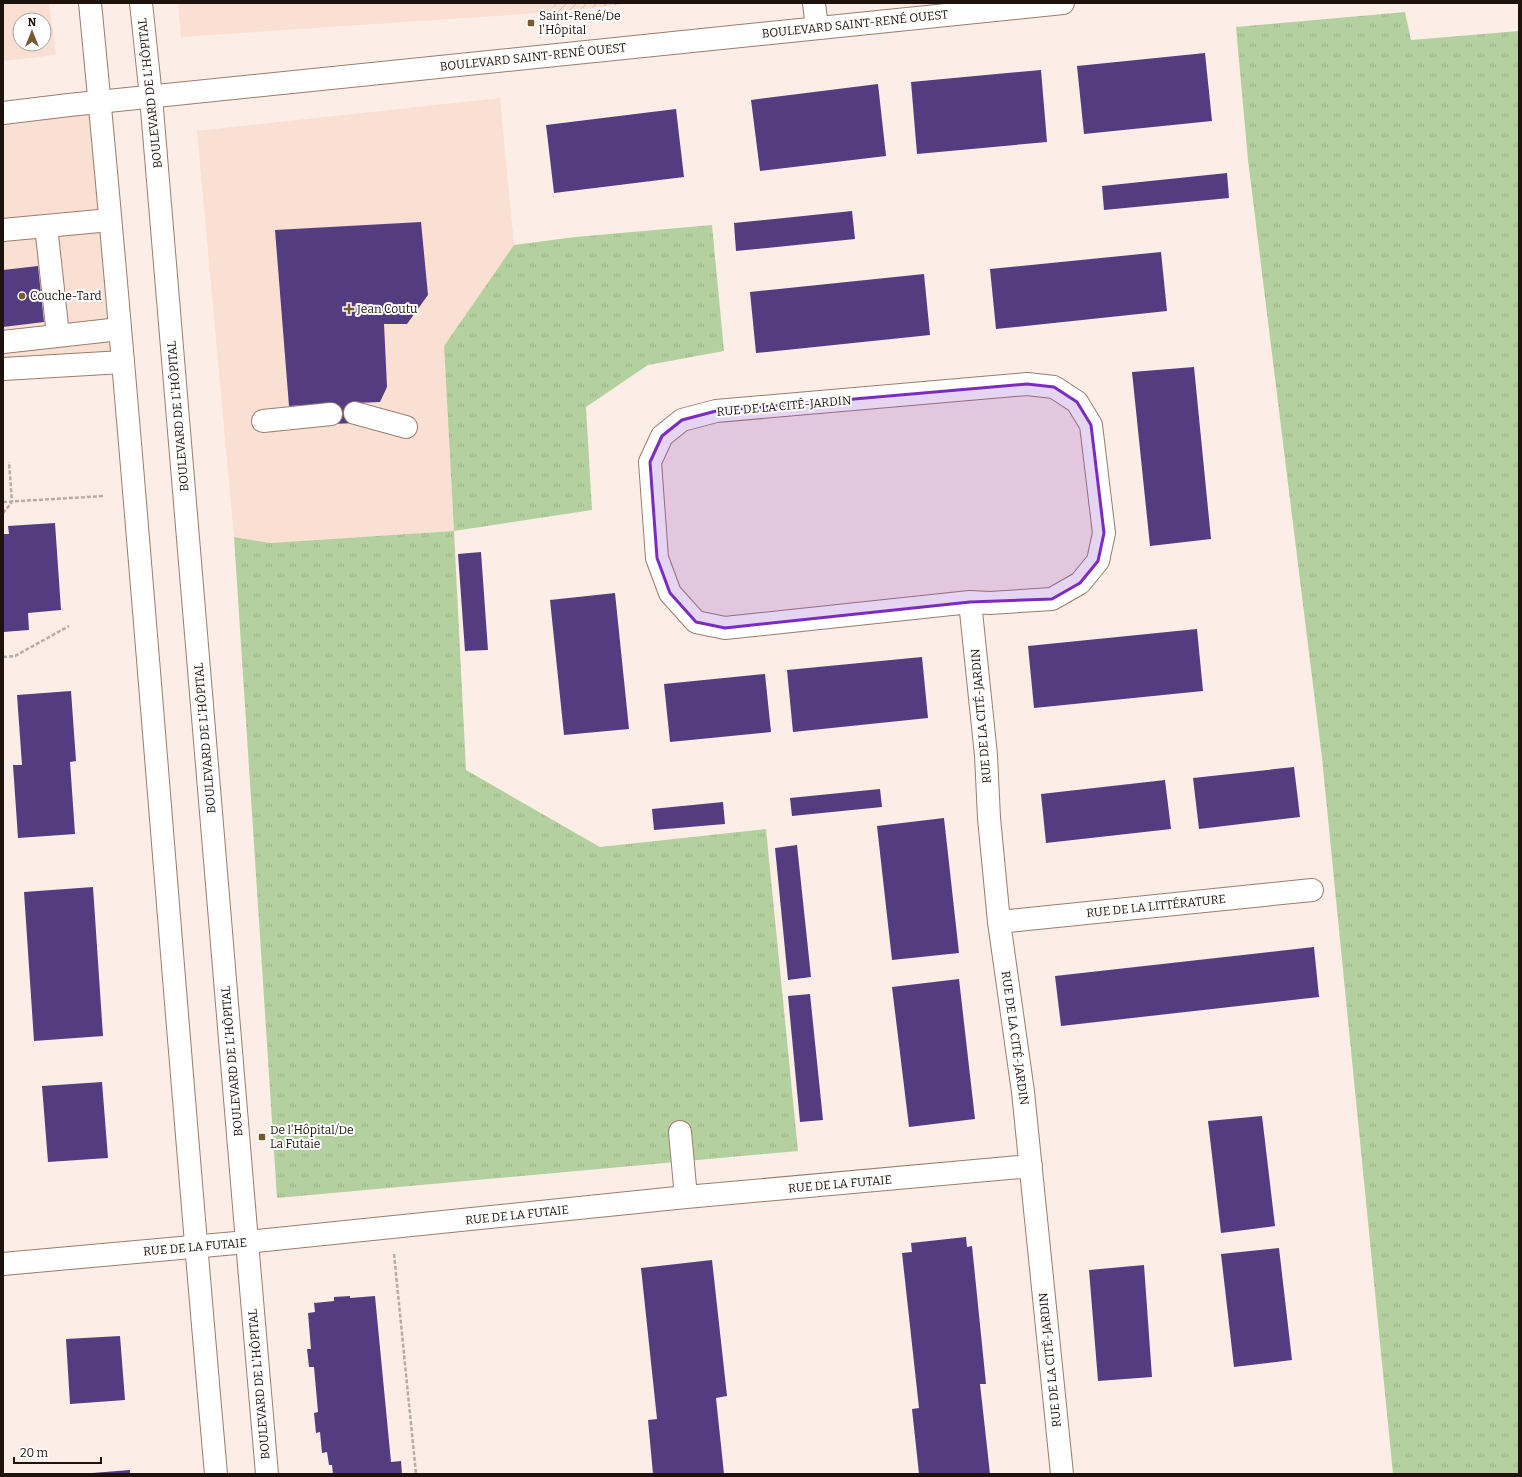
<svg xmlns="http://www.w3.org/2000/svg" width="1522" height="1477" font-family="Bitter,serif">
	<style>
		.built { fill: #fadfd3; fill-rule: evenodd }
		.industrial { fill: url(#industrial-furrows) }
		.grass { fill: url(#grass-tufts) }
		.building { fill: #543c81 }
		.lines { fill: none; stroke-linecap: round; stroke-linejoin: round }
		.minor-casing { stroke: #9c7c6c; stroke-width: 24 }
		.major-casing { stroke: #9c7c6c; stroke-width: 24 }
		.path { stroke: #b9aba5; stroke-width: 2.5; stroke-dasharray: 4 2; stroke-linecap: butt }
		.minor { stroke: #fff; stroke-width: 22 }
		.major { stroke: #fff; stroke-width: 22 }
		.marked { fill: #7b2cbf; fill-opacity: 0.2; stroke: #7b2cbf; stroke-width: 3; stroke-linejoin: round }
		.poi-dot { fill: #765b2e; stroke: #fff; stroke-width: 1.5 }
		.labels { text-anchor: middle; stroke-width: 4; stroke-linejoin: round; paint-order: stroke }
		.poi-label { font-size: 12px; fill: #1e120c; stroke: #fff; text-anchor: start }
		.street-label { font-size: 12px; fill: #1e120c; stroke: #fff }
	</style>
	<defs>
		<pattern id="industrial-furrows" width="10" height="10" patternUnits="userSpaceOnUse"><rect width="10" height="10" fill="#fadfd3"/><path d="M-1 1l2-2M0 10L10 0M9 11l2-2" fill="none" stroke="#d6beb4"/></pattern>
		<pattern id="grass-tufts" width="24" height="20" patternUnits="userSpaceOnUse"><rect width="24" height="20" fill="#b5d09f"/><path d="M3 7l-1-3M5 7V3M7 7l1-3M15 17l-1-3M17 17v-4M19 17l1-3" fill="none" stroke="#9bb288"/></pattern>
	</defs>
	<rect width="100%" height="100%" fill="#fceee7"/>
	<path class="built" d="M3 3H49L56 55 3 61ZM20 20H44V44H20Z
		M178 3H552L553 12 181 37Z
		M500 98 514 245 444 346 454 531 270 543 234 537 197 131Z
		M99 102 123 362 3 369V113Z"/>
	<path class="industrial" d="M552 3H635L553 12Z"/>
	<path class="grass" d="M1405 12 1411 40 1519 31V1474H1393L1322 758 1248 160 1236 27Z
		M712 225 724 351 648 365 586 407 592 510 454 531 466 770 600 847 766 829 798 1151 277 1198 234 537 270 543 454 531 444 346 514 245 575 237Z"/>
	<path class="building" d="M1205 53 1212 121 1084 134 1077 66Z
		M1041 70 1047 142 917 154 911 82Z
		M878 84 886 156 760 171 751 100Z
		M676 109 684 177 554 193 546 125Z
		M1227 173 1229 198 1104 210 1102 186Z
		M852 211 855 239 736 251 734 223Z
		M421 222 428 295 407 324H384L387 387 380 402 355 403 356 423 332 424 331 404 289 406 275 230Z
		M1161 252 1167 311 996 329 990 269Z
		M38 266 44 322 3 327V270Z
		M924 274 930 335 756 353 750 292Z
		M1194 367 1211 539 1150 546 1132 372Z
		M55 523 61 610 28 613 29 630 3 632V534H9L8 526Z
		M481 552 488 650 465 651 458 554Z
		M615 593 629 729 564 735 550 600Z
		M1197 629 1203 691 1034 708 1028 646Z
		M922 657 928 718 793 732 787 670Z
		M765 674 771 732 670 742 664 684Z
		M71 691 76 761 70 762 75 834 18 838 13 765H22L17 695Z
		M1294 767 1300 817 1199 829 1193 778Z
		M1165 780 1171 829 1046 843 1041 794Z
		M880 789 882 807 792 816 790 798Z
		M723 802 725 824 654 830 652 809Z
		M944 818 959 953 892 960 877 826Z
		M797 845 811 977 788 980 775 848Z
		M93 887 103 1036 34 1041 24 892Z
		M1314 947 1319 997 1061 1026 1055 976Z
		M959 979 975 1119 909 1127 892 987Z
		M810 994 823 1120 800 1122 788 996Z
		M102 1082 108 1158 48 1162 42 1086Z
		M1262 1116 1275 1226 1221 1233 1208 1121Z
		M966 1237 967 1247 972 1246 986 1384H980L990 1474H919L912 1409 919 1408 902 1253 912 1252 911 1243Z
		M1279 1248 1292 1360 1234 1367 1221 1254Z
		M712 1260 727 1396 716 1398 724 1474H653L648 1420 657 1419 641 1268Z
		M1144 1265 1152 1377 1098 1381 1089 1270Z
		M350 1296V1298L375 1296 391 1462 401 1461 402 1474H333L332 1465H329L327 1452 322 1453 320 1432 316 1433 314 1413 318 1412 314 1367H309L307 1349H311L308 1313 315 1312 314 1303 334 1301V1297Z
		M120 1336 125 1400 70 1404 66 1339Z
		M130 1470V1474H93L92 1473Z"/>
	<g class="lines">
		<defs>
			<path id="minor" d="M814 3 817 28
				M3 113 69 105 1063 3
				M46 226 58 335
				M3 230 110 220
				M3 342 120 329
				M3 369 123 362
				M1027 384 1054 387 1077 402 1091 425 1104 533 1098 561 1080 583 1052 599 990 603 970 602 725 628 696 622 670 593 657 558 650 462 662 436 682 420 716 411Z
				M355 413 406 427
				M263 421 331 414
				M970 602 986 755 989 818 999 922 1023 1092 1062 1474
				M999 922 1312 890
				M680 1132 686 1197
				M3 1264 247 1242 686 1197 1031 1166"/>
			<path id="major" d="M90 3C138 493 172 984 216 1474
				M141 3 151 97 247 1242 267 1474"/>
		</defs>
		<use href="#minor" class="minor-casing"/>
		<use href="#major" class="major-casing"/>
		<path class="path" d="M3 502 104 496
			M3 513 12 502 9 462
			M3 657 15 656 69 626
			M394 1254 416 1474"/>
		<use href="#minor" class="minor"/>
		<use href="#major" class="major"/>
	</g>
	<path class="marked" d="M1027 384 1054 387 1077 402 1091 425 1104 533 1098 561 1080 583 1052 599 970 602 725 628 696 622 670 593 657 558 650 462 662 436 682 420 716 411Z"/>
	<g class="poi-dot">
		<rect x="527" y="19" width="8" height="8" rx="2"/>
		<circle cx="22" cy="296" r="4"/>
		<path d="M347 303h4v4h4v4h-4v4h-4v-4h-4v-4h4z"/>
		<rect x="258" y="1133" width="8" height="8" rx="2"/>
	</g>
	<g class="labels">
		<g class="poi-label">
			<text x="539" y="20">Saint-René/De<tspan x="539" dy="14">l'Hôpital</tspan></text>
			<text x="30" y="300">Couche-Tard</text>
			<text x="357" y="313">Jean Coutu</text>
			<text x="270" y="1134">De l'Hôpital/De<tspan x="270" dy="14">La Futaie</tspan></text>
		</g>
		<g class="street-label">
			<text transform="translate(855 24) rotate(-6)" y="4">BOULEVARD SAINT-RENÉ OUEST</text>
			<text transform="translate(533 57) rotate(-6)" y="4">BOULEVARD SAINT-RENÉ OUEST</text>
			<text transform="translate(150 93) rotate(-96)" y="4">BOULEVARD DE L'HÔPITAL</text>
			<text transform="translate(784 406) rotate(-5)" y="4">RUE DE LA CITÉ-JARDIN</text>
			<text transform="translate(178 416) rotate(-95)" y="4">BOULEVARD DE L'HÔPITAL</text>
			<text transform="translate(981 716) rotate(-95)" y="4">RUE DE LA CITÉ-JARDIN</text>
			<text transform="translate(205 738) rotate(-95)" y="4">BOULEVARD DE L'HÔPITAL</text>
			<text transform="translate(1156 906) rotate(-6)" y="4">RUE DE LA LITTÉRATURE</text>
			<text transform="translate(1015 1038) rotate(82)" y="4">RUE DE LA CITÉ-JARDIN</text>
			<text transform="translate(232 1061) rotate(-95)" y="4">BOULEVARD DE L'HÔPITAL</text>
			<text transform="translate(840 1184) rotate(-5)" y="4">RUE DE LA FUTAIE</text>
			<text transform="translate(517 1215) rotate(-6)" y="4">RUE DE LA FUTAIE</text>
			<text transform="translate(195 1247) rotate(-5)" y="4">RUE DE LA FUTAIE</text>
			<text transform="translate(1050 1360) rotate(-96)" y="4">RUE DE LA CITÉ-JARDIN</text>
			<text transform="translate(259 1384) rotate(-95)" y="4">BOULEVARD DE L'HÔPITAL</text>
		</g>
	</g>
	<rect width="1522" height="1477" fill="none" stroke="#1e120c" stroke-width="8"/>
	<g transform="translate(32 32)"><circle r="19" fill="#ffffff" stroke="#a5a09e"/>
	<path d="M0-3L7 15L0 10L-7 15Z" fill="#765b2e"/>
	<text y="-6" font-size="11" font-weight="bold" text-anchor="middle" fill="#1e120c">N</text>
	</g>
	<path d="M14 1457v6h87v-6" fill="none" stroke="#1e120c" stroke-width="2"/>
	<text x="20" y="1457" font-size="12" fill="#1e120c" stroke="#ffffff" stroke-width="3" paint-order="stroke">20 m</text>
</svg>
